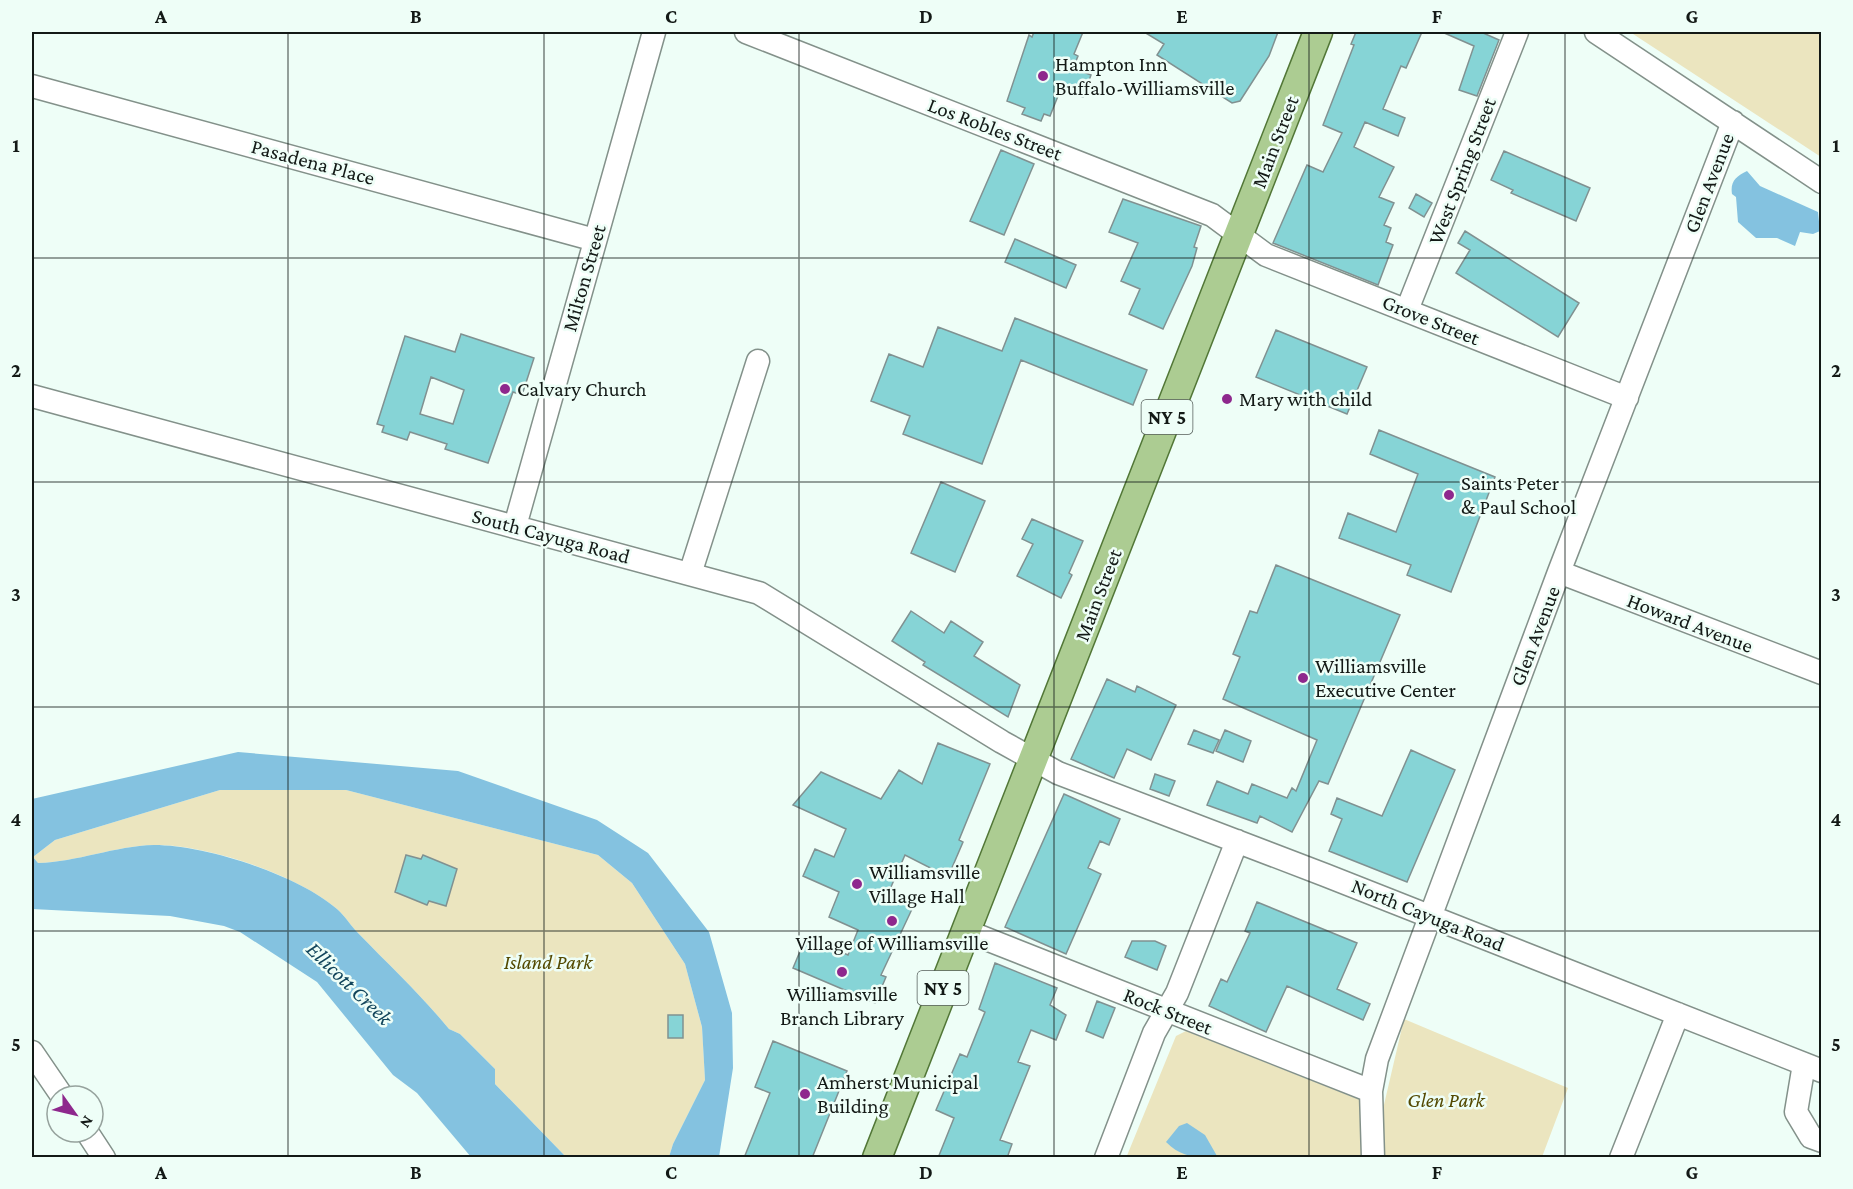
<svg xmlns="http://www.w3.org/2000/svg" width="1853" height="1189" font-family="'Crimson Pro',serif">
	<style>
		.green { fill: #ebe5bf }
		.water { fill: #84c2e0 }
		.building { fill: #86d4d6; stroke: #809191; stroke-width: 1.5; fill-rule: evenodd }
		.lines { fill: none; stroke-linecap: round; stroke-linejoin: round }
		.minor-casing { stroke: #83918a; stroke-width: 25 }
		.major-casing { stroke: #527737; stroke-width: 31 }
		.minor { stroke: #fff; stroke-width: 22 }
		.major { stroke: #accc92; stroke-width: 28 }
		.grid { fill: none; stroke: #131916; stroke-width: 1.5; stroke-opacity: 0.55 }
		.poi-dot { fill: #8e288d; stroke: #eefef7; stroke-width: 2 }
		.labels { text-anchor: middle; stroke-width: 5; stroke-linejoin: round; paint-order: stroke }
		.shield { fill: #eefef7; stroke: #555e5a; stroke-width: 1.5 }
		.shield-label { font-size: 20px; font-weight: bold; fill: #131916 }
		.poi-label { font-size: 21px; fill: #131916; stroke: #eefef7; text-anchor: start }
		.street-label { font-size: 21px; fill: #131916; stroke: #eefef7 }
		.park-label { font-size: 21px; font-style: italic; fill: #534900; stroke: #eefef7 }
		.water-label { font-size: 22px; font-style: italic; fill: #12455b; stroke: #eefef7 }
		.neatline { fill: none; stroke: #131916; stroke-width: 2 }
		.grid-label { font-size: 20px; text-anchor: middle; font-weight: bold; fill: #131916 }
	</style>
	<rect width="100%" height="100%" fill="#eefef7"/>
	<path class="green" d="M1630 32H1821V157Z
		M220 790H346L598 855 632 883 685 964 702 1027 705 1080 673 1144 669 1157H566L495 1084V1069L460 1034 449 1029C421 995 389 965 358 933 351 926 345 916 337 909 298 875 206 844 154 845 115 846 77 862 38 863L33 857 55 840Z
		M1404 1019 1568 1088 1542 1157 1126 1158 1176 1036 1186 1031 1383 1109Z"/>
	<path class="water" d="M1747 171 1760 186 1818 212 1820 231 1813 234 1800 232 1795 246 1777 238H1756L1738 222 1736 197 1732 194C1730 182 1736 176 1747 171Z
		M238 752 458 771 597 820 648 853 709 932 732 1013 733 1068 719 1157H669L673 1144 705 1080 702 1027 685 964 632 883 598 855 346 790H220L55 840 33 857 38 863C77 862 115 846 154 845 206 845 298 875 337 909 345 916 351 926 358 933 389 965 421 995 449 1029L460 1034 495 1069V1084L566 1157H471L417 1093 393 1075 317 982 240 932 224 926 170 916 32 909V799Z
		M1187 1123 1205 1135 1217 1156 1215 1157C1195 1158 1181 1157 1166 1142L1179 1126Z"/>
	<path class="building" d="M1034 32H1083L1074 54 1078 56 1073 68 1091 75 1083 97 1064 90 1063 92 1060 91 1050 116 1044 114 1041 121 1022 114 1025 108 1007 101 1029 35 1032 37Z
		M1144 32H1278L1269 56 1240 101 1232 103 1157 55 1164 44Z
		M1356 32H1422L1406 68 1401 66 1383 109 1405 118 1398 136 1365 122 1354 147 1394 167 1379 197 1394 203 1384 225 1391 228 1386 242 1393 245 1378 285 1273 243 1307 165 1323 172 1342 133 1323 125 1354 45 1351 44Z
		M1442 32H1481L1499 40 1477 96 1459 90 1474 46Z
		M1001 150 1034 164 1004 235 970 221Z
		M1504 151 1590 188 1576 221 1511 193 1513 190 1491 180Z
		M1416 194 1432 203 1424 217 1409 208Z
		M1123 199 1201 226 1194 247 1197 248 1192 266 1163 329 1129 314 1140 289 1121 281 1138 243 1109 232Z
		M1465 231 1579 303 1558 337 1456 273 1470 250 1458 243Z
		M1015 239 1076 265 1066 288 1005 262Z
		M1015 318 1147 370 1133 405 1021 360 982 464 903 434 910 416 871 401 889 354 923 367 938 327 1002 351Z
		M1276 330 1367 367 1347 414 1256 377Z
		M461 334 534 358 522 395 513 392 488 463 445 449 447 444 410 432 407 440 382 432 384 426 377 424 405 336 455 352ZM431 377 464 390 453 424 420 414Z
		M1379 430 1495 477 1451 592 1407 575 1411 565 1339 538 1348 513 1396 532 1418 474 1370 454Z
		M941 482 985 501 955 572 911 553Z
		M1032 519 1083 541 1069 573 1072 575 1061 598 1017 576 1033 544 1022 539Z
		M1276 565 1400 615 1328 784 1319 781 1292 832 1260 816 1257 823 1207 805 1217 781 1248 794 1252 784 1287 798 1292 788 1296 791 1317 740 1223 699 1240 657 1233 654 1250 611 1257 613Z
		M911 611 944 633 951 621 983 642 974 656 1020 685 1008 717 923 665 925 662 892 641Z
		M1107 679 1135 692 1137 686 1176 705 1151 760 1127 749 1114 778 1071 759Z
		M1194 730 1219 740 1213 753 1188 744Z
		M1225 730 1251 741 1243 762 1216 751Z
		M938 743 990 764 959 840 963 842 948 877 905 855 887 896 913 907 881 975 886 977 875 1003 793 968 806 937 848 955 858 930 829 917 839 892 803 876 815 849 834 857 846 829 793 805 821 772 881 799 899 770 922 784Z
		M1411 750 1455 770 1407 882 1329 851 1342 819 1331 814 1337 798 1382 816Z
		M1155 774 1175 781 1169 796 1150 789Z
		M1064 794 1120 819 1109 845 1100 841 1088 868 1101 874 1066 954 1005 927Z
		M406 855 421 859 423 855 457 869 446 906 429 901 427 905 395 892Z
		M1257 902 1357 943 1337 989 1370 1004 1363 1020 1287 986 1266 1032 1209 1006 1221 979 1227 982 1250 933 1245 931Z
		M1132 941H1155L1166 946 1157 970 1125 957Z
		M995 963 1057 988 1050 1005 1066 1015 1056 1040 1031 1030 1018 1062 1030 1066 1000 1140 1012 1144 1007 1158H938L954 1118 936 1110 960 1054 967 1057 985 1012 979 1009Z
		M1097 1001 1115 1008 1103 1038 1086 1031Z
		M668 1015H683V1038H668Z
		M773 1041 847 1071 812 1158H744L770 1093 755 1087Z"/>
	<g class="lines">
		<defs>
			<path id="minor" d="M746 32 1212 215 1266 255 1627 398
				M1596 32 1822 182
				M32 86 595 240
				M1407 310 1517 32
				M32 396 759 593 1002 742 1058 773 1325 875 1822 1071
				M515 526 654 32
				M1559 572 1822 673
				M690 574 758 361
				M966 931 1371 1091
				M32 1052 62 1096
				M1804 1064 1796 1112 1811 1137 1822 1141
				M87 1132 104 1158
				M1106 1158 1154 1033 1177 993 1237 841
				M1373 1158 1371 1091 1377 1059 1559 572 1733 122
				M1621 1158 1678 1014"/>
			<path id="major" d="M877 1158 1318 32"/>
		</defs>
		<use href="#minor" class="minor-casing"/>
		<use href="#major" class="major-casing"/>
		<use href="#minor" class="minor"/>
		<use href="#major" class="major"/>
	</g>
	<path class="grid" d="M288 32V1158M544 32V1158M799 32V1158M1054 32V1158M1309 32V1158M1565 32V1158M32 258H1822M32 482H1822M32 707H1822M32 931H1822"/>
	<g class="poi-dot">
		<circle cx="1043" cy="76" r="6"/>
		<circle cx="505" cy="389" r="6"/>
		<circle cx="1227" cy="399" r="6"/>
		<circle cx="1449" cy="495" r="6"/>
		<circle cx="1303" cy="678" r="6"/>
		<circle cx="857" cy="884" r="6"/>
		<circle cx="892" cy="921" r="6"/>
		<circle cx="842" cy="972" r="6"/>
		<circle cx="805" cy="1094" r="6"/>
	</g>
	<g class="labels">
		<g class="shield">
			<rect x="1141.5" y="400" width="51" height="34" rx="4.5"/>
			<rect x="917.5" y="971" width="51" height="34" rx="4.5"/>
		</g>
		<g class="shield-label">
			<text x="1167" y="424">NY 5</text>
			<text x="943" y="995">NY 5</text>
		</g>
		<g class="poi-label">
			<text x="1055" y="71">Hampton Inn<tspan x="1055" dy="24">Buffalo-Williamsville</tspan></text>
			<text x="517" y="396">Calvary Church</text>
			<text x="1239" y="406">Mary with child</text>
			<text x="1461" y="490">Saints Peter<tspan x="1461" dy="24">&amp; Paul School</tspan></text>
			<text x="1315" y="673">Williamsville<tspan x="1315" dy="24">Executive Center</tspan></text>
			<text x="869" y="879">Williamsville<tspan x="869" dy="24">Village Hall</tspan></text>
			<text x="892" y="950" text-anchor="middle">Village of Williamsville</text>
			<text x="842" y="1001" text-anchor="middle">Williamsville<tspan x="842" dy="24">Branch Library</tspan></text>
			<text x="817" y="1089">Amherst Municipal<tspan x="817" dy="24">Building</tspan></text>
		</g>
		<g class="street-label">
			<text transform="translate(995 129) rotate(21)" y="7">Los Robles Street</text>
			<text transform="translate(1275 142) rotate(-69)" y="7">Main Street</text>
			<text transform="translate(313 162) rotate(15)" y="7">Pasadena Place</text>
			<text transform="translate(1462 171) rotate(-69)" y="7">West Spring Street</text>
			<text transform="translate(1709 183) rotate(-69)" y="7">Glen Avenue</text>
			<text transform="translate(584 278) rotate(-74)" y="7">Milton Street</text>
			<text transform="translate(1431 320) rotate(22)" y="7">Grove Street</text>
			<text transform="translate(551 536) rotate(15)" y="7">South Cayuga Road</text>
			<text transform="translate(1098 595) rotate(-69)" y="7">Main Street</text>
			<text transform="translate(1690 623) rotate(21)" y="7">Howard Avenue</text>
			<text transform="translate(1535 636) rotate(-69)" y="7">Glen Avenue</text>
			<text transform="translate(1428 915) rotate(22)" y="7">North Cayuga Road</text>
			<text transform="translate(1168 1011) rotate(22)" y="7">Rock Street</text>
		</g>
		<g class="park-label">
			<text x="548" y="969">Island Park</text>
			<text x="1446" y="1107">Glen Park</text>
		</g>
		<g class="water-label">
			<text transform="translate(350 983) rotate(44)" y="8">Ellicott Creek</text>
		</g>
	</g>
	<rect width="1853" height="1189" fill="none" stroke="#eefef7" stroke-width="66"/>
	<g transform="translate(75 1114) rotate(124)"><circle r="28" fill="#eefef7" stroke="#96a29d" stroke-width="1.5"/>
	<path d="M0-4.5L10 22L0 15L-10 22Z" fill="#8e288d"/>
	<text y="-9" font-size="16" font-weight="bold" text-anchor="middle" fill="#131916">N</text>
	</g>
	<rect x="33" y="33" width="1787" height="1123" class="neatline"/>
	<g class="grid-label">
		<text x="161" y="23">A</text>
		<text x="416" y="23">B</text>
		<text x="671" y="23">C</text>
		<text x="926" y="23">D</text>
		<text x="1182" y="23">E</text>
		<text x="1437" y="23">F</text>
		<text x="1692" y="23">G</text>
		<text x="16" y="152">1</text>
		<text x="1836" y="152">1</text>
		<text x="16" y="377">2</text>
		<text x="1836" y="377">2</text>
		<text x="16" y="601">3</text>
		<text x="1836" y="601">3</text>
		<text x="16" y="826">4</text>
		<text x="1836" y="826">4</text>
		<text x="16" y="1051">5</text>
		<text x="1836" y="1051">5</text>
		<text x="161" y="1179">A</text>
		<text x="416" y="1179">B</text>
		<text x="671" y="1179">C</text>
		<text x="926" y="1179">D</text>
		<text x="1182" y="1179">E</text>
		<text x="1437" y="1179">F</text>
		<text x="1692" y="1179">G</text>
	</g>
</svg>
